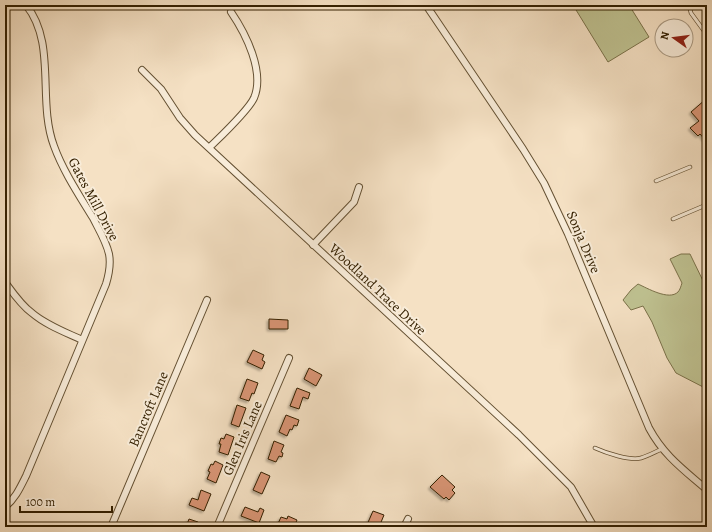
<svg xmlns="http://www.w3.org/2000/svg" width="712" height="532" font-family="Alegreya,serif">
	<style>
		.green { fill: #bfc291; stroke: #7a7149 }
		.building { fill: #d99574; stroke: #342001; filter: url(#shadow) }
		.lines { fill: none; stroke-linecap: round; stroke-linejoin: round }
		.lane-casing { stroke: #645032; stroke-width: 4.5 }
		.street-casing { stroke: #645032; stroke-width: 8 }
		.lane { stroke: #f8ecd9; stroke-width: 3 }
		.street { stroke: #f8ecd9; stroke-width: 6 }
		.labels { text-anchor: middle; stroke-width: 4; stroke-linejoin: round; paint-order: stroke }
		.street-label { font-size: 14px; fill: #342001; stroke: #f8ecd9 }
	</style>
	<defs>
		<filter id="shadow"><feDropShadow dx="-2" dy="2" stdDeviation="1" flood-color="#0004"/></filter>
	</defs>
	<rect width="100%" height="100%" fill="#f5e1c4"/>
	<filter id="stains"><feTurbulence type="fractalNoise" baseFrequency=".005" numOctaves="4"/><feColorMatrix values="0 0 0 0 .2 0 0 0 0 .09 0 0 0 0 .02 0 0 0 .5 -.17"/></filter>
	<radialGradient id="worn" r=".72"><stop offset=".6" stop-color="#630" stop-opacity="0"/><stop offset="1" stop-color="#630" stop-opacity=".3"/></radialGradient>
	<path class="green" d="M573 5H629L649 37 608 62Z
		M681 254H690L707 289V389L676 373 667 358 652 322 643 306 631 310 623 300 631 290 638 284C647 288 669 301 678 292 680 290 681 286 682 283L670 259Z"/>
	<path class="building" d="M706 99H707V142L700 134 698 136 690 128 699 121 691 112Z
		M269 319 288 320V329H269Z
		M253 350 264 355 262 360 265 362 262 369 247 362Z
		M309 368 322 375 316 386 304 379Z
		M247 379 258 383 254 394 252 393 249 401 240 398Z
		M297 388 310 393 308 399 303 397 299 409 290 406Z
		M237 405 246 408 239 427 231 424Z
		M286 415 299 420 297 426 294 425 292 430 290 429 287 436 279 432Z
		M226 434 234 437 228 455 219 452 221 444H219L221 438 224 439Z
		M274 441 284 445 281 452 283 453 282 457 279 456 276 462 268 459Z
		M215 461 223 465 216 483 207 479 210 472 208 471 211 464 213 465Z
		M261 472 270 476 262 494 253 490Z
		M442 475 455 487 452 490 455 493 449 500 446 497 444 499 430 487Z
		M201 490 211 494 204 511 189 505 192 498 198 500Z
		M245 507 258 512 260 508 264 510 259 523 241 516Z
		M373 511 384 515 379 527H366Z
		M288 516 297 520 294 527 277 526 281 517 287 519Z
		M189 519 198 522 197 527H186Z
		M431 523 440 527H429Z"/>
	<g class="lines">
		<defs>
			<path id="lane" d="M689 5 691 13 707 35
				M656 181 690 167
				M673 219 706 205H707
				M595 448C606 453 630 461 641 458 648 456 655 452 662 449"/>
			<path id="street" d="M426 5 523 149 544 183 568 234 649 428C664 456 684 470 707 490
				M142 70 161 89 180 118 195 135 519 435 571 487 594 527
				M209 148C220 137 248 111 254 98 265 72 246 34 231 12
				M313 245 354 202 359 187
				M5 282C13 293 21 305 32 313 46 325 65 332 82 340
				M5 507C15 499 20 488 26 476L106 284C109 274 111 264 109 254 106 241 99 230 93 218 79 195 63 171 54 146 37 101 57 43 26 5
				M111 527 207 300
				M217 527 289 358
				M404 527 408 519"/>
		</defs>
		<use href="#lane" class="lane-casing"/>
		<use href="#street" class="street-casing"/>
		<use href="#lane" class="lane"/>
		<use href="#street" class="street"/>
	</g>
	<g class="labels">
		<g class="street-label">
			<text transform="translate(94 199) rotate(62)" y="5">Gates Mill Drive</text>
			<text transform="translate(584 242) rotate(67)" y="5">Sonja Drive</text>
			<text transform="translate(378 289) rotate(43)" y="5">Woodland Trace Drive</text>
			<text transform="translate(148 409) rotate(-67)" y="5">Bancroft Lane</text>
			<text transform="translate(242 438) rotate(-67)" y="5">Glen Iris Lane</text>
		</g>
	</g>
	<rect width="712" height="532" fill="none" stroke="#f5e1c4" stroke-width="20"/>
	<rect x="6" y="6" width="700" height="520" fill="none" stroke="#342001" stroke-width="2"/>
	<rect x="10" y="10" width="692" height="512" fill="none" stroke="#342001"/>
	<g transform="translate(674 38) rotate(284)"><circle r="19" fill="#f8ecd9" stroke="#aa9a83"/>
	<path d="M0-3L7 15L0 10L-7 15Z" fill="#8f2418"/>
	<text y="-6" font-size="11" font-weight="bold" text-anchor="middle" fill="#342001">N</text>
	</g>
	<path d="M20 506v6h92v-6" fill="none" stroke="#342001" stroke-width="2"/>
	<text x="26" y="506" font-size="12" fill="#342001" stroke="#f8ecd9" stroke-width="3" paint-order="stroke">100 m</text>
	<rect width="100%" height="100%" filter="url(#stains)"/>
	<rect width="100%" height="100%" fill="url(#worn)"/>
</svg>
